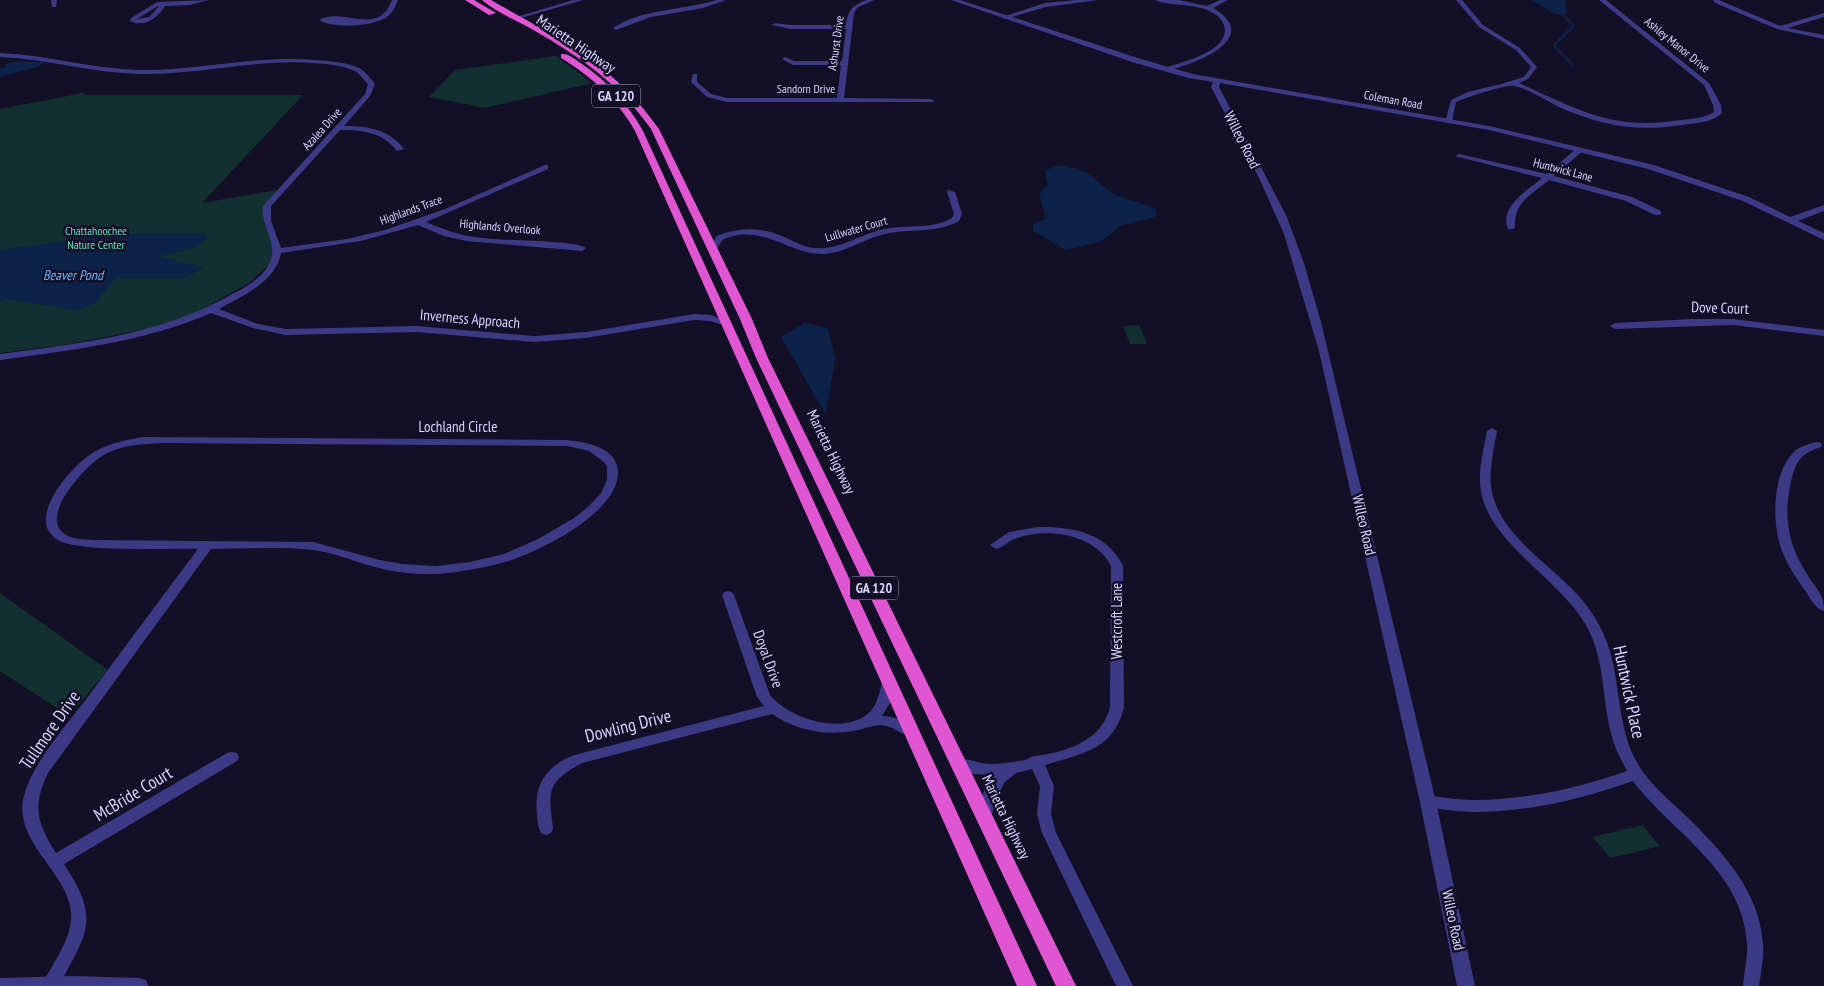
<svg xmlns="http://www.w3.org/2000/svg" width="1824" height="986" font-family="'PT Sans Narrow',sans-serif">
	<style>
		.green { fill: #12302f }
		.water { fill: #0c2248 }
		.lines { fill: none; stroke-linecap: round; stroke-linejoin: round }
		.stream { stroke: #0c2248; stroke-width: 2.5 }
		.minor { fill: #3d3a85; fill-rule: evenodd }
		.tertiary { fill: #3d3a85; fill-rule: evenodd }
		.trunk { fill: #e055d1; fill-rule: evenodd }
		.labels { text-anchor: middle; stroke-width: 5; stroke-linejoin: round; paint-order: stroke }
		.far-street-label { font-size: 12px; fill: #d9d4ff; stroke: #130f26 }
		.far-park-label { font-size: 12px; fill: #5fe0c0; stroke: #130f26 }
		.shield { fill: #130f26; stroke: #9e99be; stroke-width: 1 }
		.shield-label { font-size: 14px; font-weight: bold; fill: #d9d4ff }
		.far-water-label { font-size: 14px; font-style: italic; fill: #62b6ff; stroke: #130f26 }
		.street-label { font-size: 15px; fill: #d9d4ff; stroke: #130f26 }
		.near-street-label { font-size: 18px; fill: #d9d4ff; stroke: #130f26 }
	</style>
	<rect width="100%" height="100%" fill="#130f26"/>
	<path class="green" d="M556 56 592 83 485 108 429 97 455 70Z
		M83 93 86 95H303L202 203 277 190C264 214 260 218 275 243L271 263 249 283 192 315 151 328 70 344 0 353V109Z
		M1139 325 1147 344H1130L1123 326Z
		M0 593 108 670 69 716 0 671Z
		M1642 825 1660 846 1610 858 1593 837Z"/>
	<path class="water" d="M1531 0H1567L1565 4 1567 14H1555Z
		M16 61 44 62 38 67 0 77V68L6 67V64Z
		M1061 165 1086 172 1113 194 1155 208 1157 217 1122 225 1102 241 1066 250 1033 231V224L1046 219 1039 193 1048 185 1045 170Z
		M112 234H205L209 238 191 249 160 256 203 268 185 278H116L95 303 77 310 7 299 0 301V250Z
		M804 323 828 328 835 359 826 415 781 337Z"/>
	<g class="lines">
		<path class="stream" d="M1560 12 1574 26 1555 44V47L1572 64"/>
		<path class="minor" d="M51 0H57L56 7H52Z
			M209 0 189 5 165 6C158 18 144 28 130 21L131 18 157 2ZM159 6 149 17 137 19 158 6Z
			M392 0H398C395 7 393 12 388 16 374 27 334 29 319 20 344 6 378 38 392 0Z
			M573 0H583L518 19 513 18Z
			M717 0H726L703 8 651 17 616 30 613 28C641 9 684 10 717 0Z
			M866 0H874L857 8 854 13 844 98 931 99 934 101 933 102H727L707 97 691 82 693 74H697V82L711 94 727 98H837L841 65H793L782 59 785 57 794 61H842L846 29H790L772 25 775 23 790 25H846C848 10 852 6 866 0Z
			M1077 0H1098L1046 7 1005 19 1002 17 1045 3Z
			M1155 0H1179L1207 6 1220 0H1228L1213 8C1256 33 1213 56 1186 65 1179 67 1171 71 1164 70V68C1181 62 1232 51 1224 25 1220 14 1207 9 1196 7 1185 4 1164 5 1155 0Z
			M1456 0H1462L1483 25 1520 48 1536 66 1537 67 1528 79 1519 83C1579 110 1613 131 1681 120 1692 119 1704 118 1714 112L1713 105 1704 85 1599 0H1606L1709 83 1721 105 1722 113C1712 123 1695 123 1682 125 1636 132 1602 126 1559 107 1545 100 1529 89 1514 86 1506 84 1465 98 1456 102L1452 121 1445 123 1451 100 1468 92 1501 84 1524 77 1531 67 1516 50 1479 27Z
			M1713 0H1719L1780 26 1824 13V17L1788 28 1824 35V39L1777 29 1715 3Z
			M0 53C47 55 93 69 140 70 198 71 256 55 314 60 329 61 345 62 359 68 365 71 371 79 375 84L370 96 344 126C367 126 389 129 404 149L397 151C383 132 362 130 340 130L271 206V221L281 248 347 239 385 230 445 209 545 165H548V169L426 222C444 230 462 236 482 238 501 241 575 240 586 248L582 251 467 241 444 236 418 225 361 241 281 253C277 281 241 297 219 309L258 324 286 329 417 326 534 336 586 332 694 314 711 315 732 323 727 326 710 321 694 320 586 338 534 342 417 332 286 335 253 328 211 313C144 342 72 350 0 360V354C81 343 162 335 234 293 246 287 263 277 269 264 280 245 260 226 263 206L365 94 368 84C364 80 360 74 355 71 342 65 327 64 314 63 255 59 198 75 139 74 93 73 47 59 0 57Z
			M1578 147 1585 149 1554 176 1632 197 1661 211V215H1655L1626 201 1549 180C1532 194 1513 203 1515 227L1514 229H1508C1499 206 1527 191 1542 178L1455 156 1459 154 1547 174Z
			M948 190 955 192 962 214 959 221C935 234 910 228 885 234 863 239 845 253 823 254 792 254 771 231 738 235 734 236 728 237 724 239 720 242 718 248 715 252L712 253 708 250 717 236C739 227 762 227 784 237 794 241 804 248 816 248 841 250 862 233 885 229 909 224 931 230 952 218L954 214 947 192Z
			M1692 319H1733L1824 330V336L1733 325 1615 329 1610 326 1615 323Z
			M1492 428 1497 431C1494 449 1489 469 1491 487 1497 530 1541 558 1569 586 1584 600 1596 617 1604 635 1623 678 1614 729 1641 769 1653 787 1670 801 1685 815 1722 851 1760 891 1763 945 1764 958 1761 972 1759 986H1743C1744 972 1748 958 1747 944 1743 870 1673 834 1633 781 1582 799 1529 812 1474 812 1459 812 1443 809 1428 808L1423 806 1421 802 1423 798 1428 796C1443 797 1458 800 1474 800 1526 800 1578 788 1627 771 1622 761 1616 751 1613 740 1602 705 1606 668 1590 633 1566 580 1483 543 1480 483 1479 466 1484 448 1487 431Z
			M145 437 567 440C585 442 617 447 618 471 620 510 549 546 517 558 499 565 480 568 462 571 430 577 398 574 368 565 350 560 332 552 313 550 280 546 244 549 211 549L48 773C32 806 37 823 56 853L227 753 232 752 237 753 239 757 237 761 64 864C101 920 87 932 59 986H44L45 979C55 960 69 942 71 920 75 877 15 846 23 800 30 765 66 726 87 698 124 648 161 598 198 549 169 548 80 553 58 540 23 520 73 464 94 452 110 443 128 439 145 437ZM162 443 567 446 589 451 604 462 607 466V480L601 493 590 505 574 518 538 539 504 554 470 562 436 566 402 564 380 560 313 542 95 540C84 539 70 540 62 532 42 512 86 466 102 456 120 445 141 444 162 443Z
			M1817 442 1821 443 1822 445 1821 447C1800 454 1796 461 1791 482 1783 516 1788 545 1807 574 1816 589 1824 593 1824 611 1815 609 1809 596 1804 589 1794 575 1785 561 1780 545 1772 519 1773 473 1793 453 1799 446 1809 444 1817 442Z
			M1037 527C1071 526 1107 532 1123 566L1124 707C1114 750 1081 754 1045 765L1054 786 1051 814 1056 833 1133 986H1116L1042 833 1037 814 1040 786 1032 769 1016 773 1005 782 997 796 990 821 985 823 980 821C973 807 986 786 995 775L973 774 953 767 951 763 953 759C962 756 979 764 990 764 1002 764 1013 762 1025 760 1029 759 1031 756 1035 756 1066 752 1102 741 1110 707L1111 566C1096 534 1047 527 1017 538 1009 540 1004 547 996 549L990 545 1009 532Z
			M728 591 732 592 734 595 770 695C789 718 838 734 865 716 876 709 879 695 882 683L884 680 889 678 894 680 896 683 890 703 882 716C892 716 913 722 918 731L916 735C905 738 897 729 887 726 875 723 865 729 853 731 826 736 794 730 772 714L582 763C545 783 549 792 553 829L551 833 546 835 541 833C538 827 537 820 537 814 533 783 549 763 578 754L764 706 757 697 722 595 724 592Z"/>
		<path class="tertiary" d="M951 0H960L1141 59 1193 74 1489 126 1654 165 1749 197 1790 217 1824 205V211L1798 221 1824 233V240L1743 201 1648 169 1489 130 1220 83 1219 87 1286 215 1304 263 1321 322 1436 802 1475 986H1457L1420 802 1319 351 1284 234 1259 178 1211 87 1213 82 1189 78 1135 63Z
			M72 976 139 978 146 980 148 986H0V978Z"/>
		<path class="trunk" d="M465 0H474L496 13 489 15Z
			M482 0H491C559 39 613 63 659 129L752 319 768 358 1076 986H1056L756 358 740 319 651 129C619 84 582 58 535 31 518 21 497 13 482 0Z
			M561 54C569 53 576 60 582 64 608 82 628 104 643 131L1037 986H1017L635 131C617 99 592 77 561 58Z"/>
	</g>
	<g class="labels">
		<g class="far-street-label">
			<text transform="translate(836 43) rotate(-82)" y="4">Ashurst Drive</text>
			<text transform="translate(1677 45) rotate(39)" y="4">Ashley Manor Drive</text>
			<text x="806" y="93">Sandorn Drive</text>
			<text transform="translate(1393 100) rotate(10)" y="4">Coleman Road</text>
			<text transform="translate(322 129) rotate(-48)" y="4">Azalea Drive</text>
			<text transform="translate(1563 170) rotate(15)" y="4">Huntwick Lane</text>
			<text transform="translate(411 210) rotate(-20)" y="4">Highlands Trace</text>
			<text transform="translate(500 227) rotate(5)" y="4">Highlands Overlook</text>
			<text transform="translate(856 229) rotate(-16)" y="4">Lullwater Court</text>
		</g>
		<g class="far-park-label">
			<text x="96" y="235">Chattahoochee<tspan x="96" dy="14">Nature Center</tspan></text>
		</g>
		<g class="shield">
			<rect x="592" y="84.5" width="48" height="23" rx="4"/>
			<rect x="850" y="576.5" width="48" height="23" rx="4"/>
		</g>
		<g class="shield-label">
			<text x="616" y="101">GA 120</text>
			<text x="874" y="593">GA 120</text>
		</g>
		<g class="far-water-label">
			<text x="73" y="280">Beaver Pond</text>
		</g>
		<g class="street-label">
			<text transform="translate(576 44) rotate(34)" y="5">Marietta Highway</text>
			<text transform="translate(1242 140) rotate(63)" y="5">Willeo Road</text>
			<text transform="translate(1720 308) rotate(2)" y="5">Dove Court</text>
			<text transform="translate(470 319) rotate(5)" y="5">Inverness Approach</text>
			<text x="458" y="432">Lochland Circle</text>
			<text transform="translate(831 452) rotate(64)" y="5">Marietta Highway</text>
			<text transform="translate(1364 525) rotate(77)" y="5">Willeo Road</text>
			<text transform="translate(1117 621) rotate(-90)" y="5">Westcroft Lane</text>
			<text transform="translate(768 659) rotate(70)" y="5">Doyal Drive</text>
			<text transform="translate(1006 817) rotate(64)" y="5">Marietta Highway</text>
			<text transform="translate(1453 920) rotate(78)" y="5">Willeo Road</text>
		</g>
		<g class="near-street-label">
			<text transform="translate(1629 692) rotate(78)" y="6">Huntwick Place</text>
			<text transform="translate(628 726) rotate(-14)" y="6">Dowling Drive</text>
			<text transform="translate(50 730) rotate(-55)" y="6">Tullmore Drive</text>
			<text transform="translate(133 794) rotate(-31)" y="6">McBride Court</text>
		</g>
	</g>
</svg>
